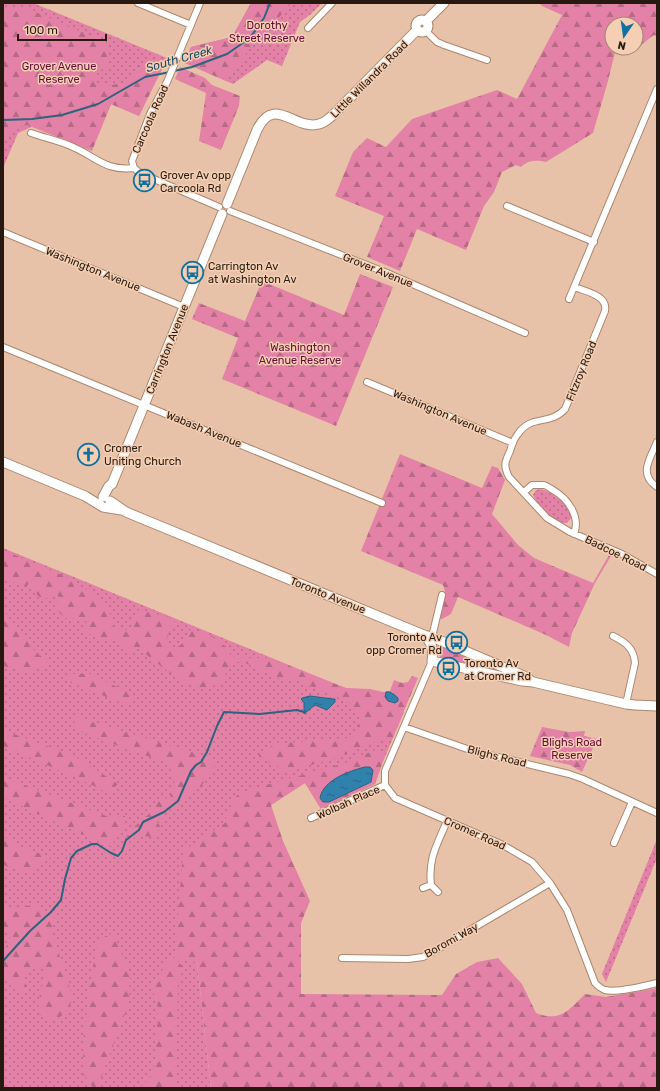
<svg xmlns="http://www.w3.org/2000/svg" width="660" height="1091" font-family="Rubik,sans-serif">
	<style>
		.grass { fill: url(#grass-dots) }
		.forest { fill: url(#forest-firs); fill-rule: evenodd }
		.water { fill: url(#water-ripples); stroke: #2e627e }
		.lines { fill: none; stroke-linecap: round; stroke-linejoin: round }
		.stream { stroke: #2e627e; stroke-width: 2 }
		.street-casing { stroke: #ab876e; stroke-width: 8 }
		.secondary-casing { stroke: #ab876e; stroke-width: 11 }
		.street { stroke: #fff; stroke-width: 6 }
		.secondary { stroke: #fff; stroke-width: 9 }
		.labels { text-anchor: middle; stroke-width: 3; stroke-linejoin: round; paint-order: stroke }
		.park-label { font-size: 11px; fill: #640b38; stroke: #f5cfb4 }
		.street-label { font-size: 11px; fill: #27190f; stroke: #f5cfb4 }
		.poi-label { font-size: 11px; fill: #27190f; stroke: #f5cfb4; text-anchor: start }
		.water-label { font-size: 12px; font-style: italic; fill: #1e4962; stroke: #f5cfb4 }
	</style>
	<defs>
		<pattern id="grass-dots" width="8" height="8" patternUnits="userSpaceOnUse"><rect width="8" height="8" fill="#e381a7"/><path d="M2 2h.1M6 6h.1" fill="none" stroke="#b86986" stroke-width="1.8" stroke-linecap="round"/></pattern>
		<pattern id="forest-firs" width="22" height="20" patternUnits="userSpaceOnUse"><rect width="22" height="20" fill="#e381a7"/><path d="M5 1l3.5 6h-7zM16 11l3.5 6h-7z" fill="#b86986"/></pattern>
		<pattern id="water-ripples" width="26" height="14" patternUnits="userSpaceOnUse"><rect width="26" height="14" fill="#3181ad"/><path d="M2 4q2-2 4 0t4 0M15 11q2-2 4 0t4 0" fill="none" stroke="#2a698b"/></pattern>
	</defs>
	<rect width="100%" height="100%" fill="#e8c2a8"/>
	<path class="grass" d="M3 3H33L167 58 139 116 111 104 94 145 40 123 18 133 3 168Z
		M251 3H322L311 14 300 22 282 66 267 60 233 84 185 63 191 47 232 37Z
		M541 489 549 492 567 505 572 517 567 523C553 524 539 506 533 495L536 490Z
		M3 548 404 712 382 764 375 784 321 809 305 783 271 805 175 957 197 962 211 1088H3Z
		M657 839V858L606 982 602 974Z"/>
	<path class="forest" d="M251 3H291L276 21 252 46 226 81 185 63 191 47 232 37Z
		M539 3H657V36L654 35 637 48H636V24H612V48H616L608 81 593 133 546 162C535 160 529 160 521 167L516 165 502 172 494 192 484 206 466 250 417 229 400 271 367 257 384 216 335 196 353 152 367 138 386 147 412 119 497 90 517 99 562 15 542 6Z
		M3 7 28 9 106 42 110 58 108 66 98 72 95 83 106 86 123 83 140 65 160 61 162 65V69L139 116 111 104 92 151 27 125 15 128 6 139H3Z
		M180 67 205 78 212 85 240 96 239 106 221 150 199 141 206 93 175 79Z
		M360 274 393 287 336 426 222 379 238 338 192 319 199 303 245 321 262 281 344 315Z
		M400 454 482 488 492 466 498 468 505 480 492 514 518 545 534 558 593 583 609 555 611 556 595 583 572 633 569 647 546 635 458 597 451 614 442 619 439 618 446 594 443 585 361 551Z
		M3 550 62 575 105 601 112 619 111 626 130 631 137 610 170 617 177 625 170 632 166 639 170 649 179 646 187 640 189 630 211 635C218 643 225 644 231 651L229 657C243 657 256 659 269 658L346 688 370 689 383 692 390 691 394 680 402 683 408 682 412 676 418 678 391 741 380 740 336 758 282 773 278 766 259 758V753L279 742 285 743 348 738 357 730 360 718 358 712 349 702 296 680H282L241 661 230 665 222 682 206 689 182 682 139 649 126 652 113 639 102 641 83 630 87 620 65 618 54 607 60 598 55 593 43 600 33 591V586L29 583 26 587C17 585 11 580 3 577Z
		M3 610 38 655 43 656 47 660 46 664C29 676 21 670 3 666Z
		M439 643 524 678 441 659 437 647Z
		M69 674H90L134 695 132 703 119 702 67 681Z
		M77 717 214 759 215 765 200 788 192 791 179 803 165 813 163 818 157 822 160 826 157 833 159 835C151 839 143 834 134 838 126 843 127 853 119 859L102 851 107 849 116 852 122 848 127 836 133 828 150 813 159 799 170 798 175 779 167 762 134 752 79 731 74 722Z
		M542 727 569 732 585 731 584 736 597 739 582 772 570 765 530 756Z
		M3 730 76 757 118 784 108 793 88 783 3 746Z
		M375 750 385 751 386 752 375 784 321 809 305 783 271 805 283 841 310 901 301 923V994L442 995 456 974 477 962 498 958 522 984 536 1013C560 1023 570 1009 585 994L606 997 657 988V1088H211L197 962 175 958 183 967 178 988 176 1088H135L142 1086 152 1075 156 1053 158 1006 151 985 159 977 166 963 175 957 183 851 228 821 224 815 231 810C228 797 242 793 251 789L342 764ZM373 772 372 780 369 783 329 802Z
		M3 777 106 816H125L124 828 111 846 77 832 3 797Z
		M3 836 18 846 51 857 30 873 3 865Z
		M35 904 55 918 51 933C58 950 63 965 68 982 69 987 72 993 72 997 72 1005 65 1013 59 1018 53 1022 40 1020 39 1012 36 997 46 982 46 967H36L24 976 28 992 20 995 3 978V949L9 944 10 934 3 929V907H24Z
		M113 933 130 973 129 1003 98 1086 93 1088 83 1074 84 1032 97 940Z"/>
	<path class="water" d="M386 692C390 691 395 695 398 698V701L395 703 388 701 385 697Z
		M310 696 333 699H335V702L327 710 315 705 304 714V702L301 699 302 698Z
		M365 767H370L373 770 371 782 329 802H323L320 798C323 780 349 771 365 767Z"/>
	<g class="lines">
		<path class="stream" d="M174 71 192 67 227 54 250 38 264 18 270 3
			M3 120 32 119 62 115 98 104 145 77 170 72
			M3 961 30 931 51 912 61 900 65 879 71 858 77 851 92 844H97L111 853 118 856 122 851 126 840 139 830 143 822 164 812 178 801 191 771 196 765 201 762 207 752 217 726 224 712 260 714 297 710 304 712"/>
		<defs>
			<path id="street" d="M138 3 191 25
				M200 3 167 82 150 114 132 161 134 168 140 173 219 207
				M308 28 332 3
				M426 31 437 42 444 45 487 60
				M31 133C45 138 60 141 73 147 98 158 105 171 134 168
				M507 206 594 242
				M230 211 387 273 525 333
				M3 232 184 307
				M575 287C586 292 608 295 605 311L565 409C550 426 531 414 518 434 514 438 512 445 510 451 505 462 503 465 509 477L547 518 570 532 622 554 657 574
				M569 299 657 89
				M3 347 382 503
				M367 382 513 443
				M657 442C650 459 638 474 657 487
				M524 492 532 485C535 485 540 485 544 485 547 486 550 488 553 490 567 498 581 516 574 534
				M613 636C625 642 634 648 635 663L626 704
				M432 637 442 595
				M432 661 385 771V785L395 798 503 845 532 862 550 883 567 910 595 983C598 986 601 989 605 990 617 993 645 986 657 983
				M404 727 473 751 569 774 583 779 657 813
				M311 818 385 785
				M614 843 632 802
				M423 888 431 885
				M438 892 431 885C428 858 437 845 447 821
				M342 958 408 959 423 957 436 950 550 883"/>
			<path id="secondary" d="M416 26a6 6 0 1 1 12 0a6 6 0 1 1-12 0Z
				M426 21 444 3
				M227 204 257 130C274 94 295 131 319 124 324 123 328 119 332 116L417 30
				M3 462 85 496 103 507 121 510
				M103 497 109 486 112 484 222 214
				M110 501 126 512 143 519 424 635 432 637 524 676 533 682
				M424 635C432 643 434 650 432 661L522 681 533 682 626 704 635 705 657 706"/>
		</defs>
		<use href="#street" class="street-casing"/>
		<use href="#secondary" class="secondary-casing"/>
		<use href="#street" class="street"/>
		<use href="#secondary" class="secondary"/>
	</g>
	<defs>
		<symbol id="bus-ring" viewBox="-11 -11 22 22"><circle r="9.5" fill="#f5cfb4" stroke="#10719f" stroke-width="1.5"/><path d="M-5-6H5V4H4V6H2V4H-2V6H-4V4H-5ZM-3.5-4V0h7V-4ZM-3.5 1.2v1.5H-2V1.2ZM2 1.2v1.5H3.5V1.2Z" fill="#10719f"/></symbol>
		<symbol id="church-ring" viewBox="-11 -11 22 22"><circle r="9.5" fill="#f5cfb4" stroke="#10719f" stroke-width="1.5"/><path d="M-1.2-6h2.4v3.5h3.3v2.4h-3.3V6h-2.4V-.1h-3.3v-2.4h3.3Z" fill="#10719f"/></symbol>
	</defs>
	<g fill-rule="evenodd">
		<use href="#bus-ring" x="132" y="168" width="25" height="25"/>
		<use href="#bus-ring" x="180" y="260" width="25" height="25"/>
		<use href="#church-ring" x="76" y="442" width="25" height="25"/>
		<use href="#bus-ring" x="444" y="630" width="25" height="25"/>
		<use href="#bus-ring" x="436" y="656" width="25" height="25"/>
	</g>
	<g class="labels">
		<g class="park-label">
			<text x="267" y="29">Dorothy<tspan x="267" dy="13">Street Reserve</tspan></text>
			<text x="59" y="70">Grover Avenue<tspan x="59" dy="13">Reserve</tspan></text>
			<text x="300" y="351">Washington<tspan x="300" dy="13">Avenue Reserve</tspan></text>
			<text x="572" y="746">Blighs Road<tspan x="572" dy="13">Reserve</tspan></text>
		</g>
		<g class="street-label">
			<text transform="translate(369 79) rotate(-45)" y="4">Little Willandra Road</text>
			<text transform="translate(150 119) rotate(-66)" y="4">Carcoola Road</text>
			<text transform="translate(93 269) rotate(22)" y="4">Washington Avenue</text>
			<text transform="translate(378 270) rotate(22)" y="4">Grover Avenue</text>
			<text transform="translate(167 349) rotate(-68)" y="4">Carrington Avenue</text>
			<text transform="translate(581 371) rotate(-68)" y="4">Fitzroy Road</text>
			<text transform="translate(440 412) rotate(23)" y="4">Washington Avenue</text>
			<text transform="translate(204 429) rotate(22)" y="4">Wabash Avenue</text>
			<text transform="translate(616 553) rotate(26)" y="4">Badcoe Road</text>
			<text transform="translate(328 595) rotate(22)" y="4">Toronto Avenue</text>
			<text transform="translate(497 756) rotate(14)" y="4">Blighs Road</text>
			<text transform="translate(348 802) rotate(-24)" y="4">Wolbah Place</text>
			<text transform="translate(475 833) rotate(24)" y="4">Cromer Road</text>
			<text transform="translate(451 940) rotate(-29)" y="4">Boromi Way</text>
		</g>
		<g class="poi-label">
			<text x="160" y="179">Grover Av opp<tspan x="160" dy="13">Carcoola Rd</tspan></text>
			<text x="208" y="270">Carrington Av<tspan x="208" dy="13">at Washington Av</tspan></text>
			<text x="104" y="452">Cromer<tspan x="104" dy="13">Uniting Church</tspan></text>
			<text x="442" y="641" text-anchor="end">Toronto Av<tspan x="442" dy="13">opp Cromer Rd</tspan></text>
			<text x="464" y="667">Toronto Av<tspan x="464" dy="13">at Cromer Rd</tspan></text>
		</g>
		<g class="water-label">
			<text transform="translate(179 59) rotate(-16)" y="4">South Creek</text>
		</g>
	</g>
	<rect width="660" height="1091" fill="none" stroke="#27190f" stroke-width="8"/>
	<g transform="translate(624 36) rotate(193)"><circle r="19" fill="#f5cfb4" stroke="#a38672"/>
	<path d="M0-3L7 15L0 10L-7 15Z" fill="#10719f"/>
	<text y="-6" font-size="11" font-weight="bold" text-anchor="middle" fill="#27190f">N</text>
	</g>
	<path d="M18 34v6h88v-6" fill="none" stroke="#27190f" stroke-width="2"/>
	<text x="24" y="34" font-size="12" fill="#27190f" stroke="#f5cfb4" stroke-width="3" paint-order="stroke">100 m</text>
</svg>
